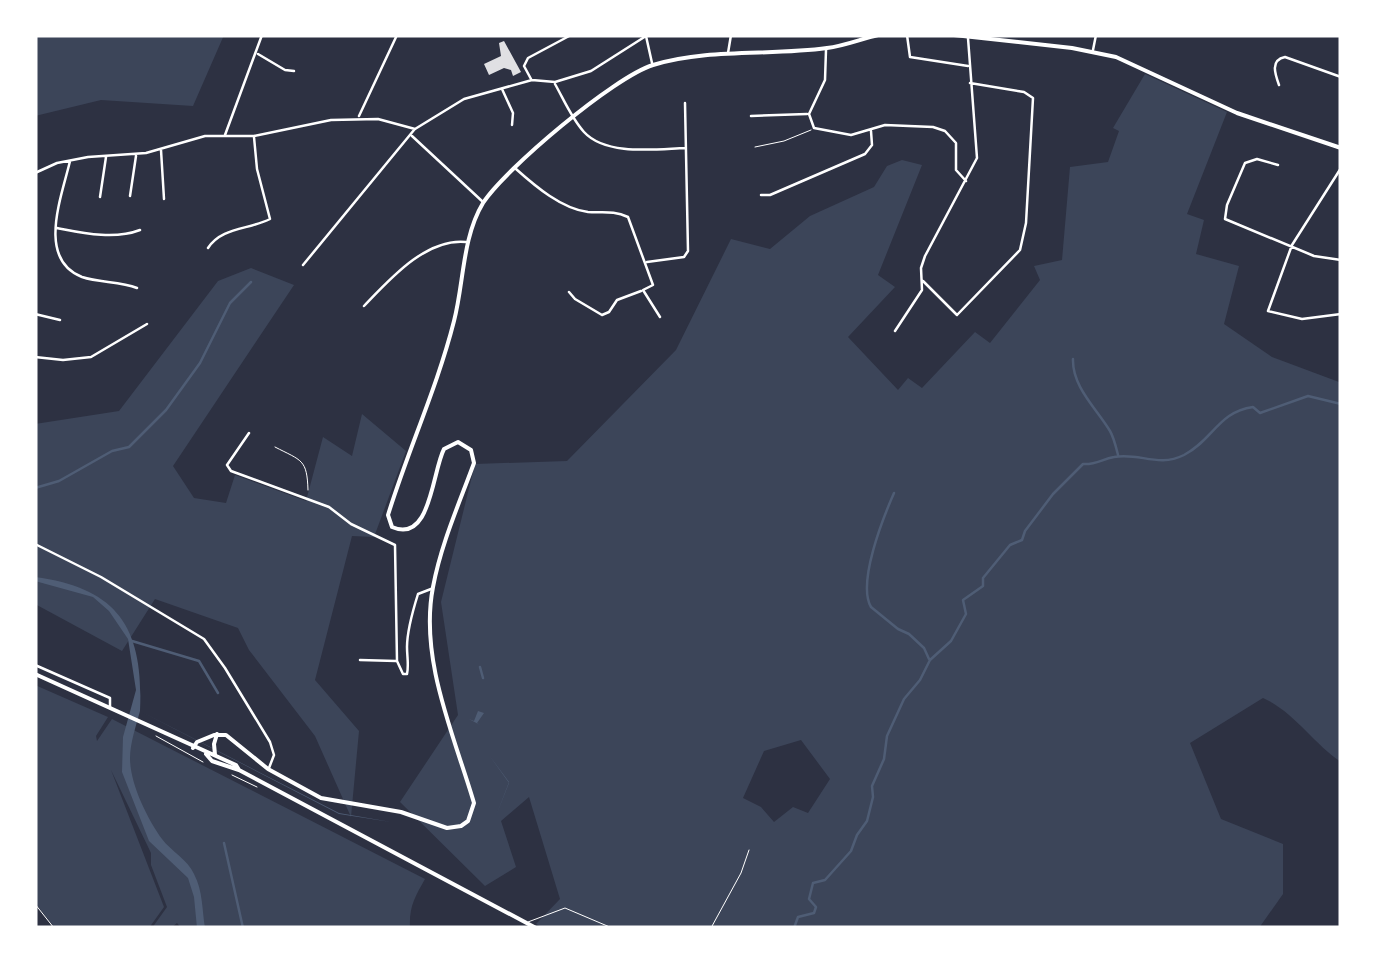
<svg xmlns="http://www.w3.org/2000/svg" width="1376" height="963" font-family="'Nunito Sans',sans-serif">
	<style>
		.green { fill: #3c4559; fill-rule: evenodd }
		.water { fill: #4f5d75 }
		.lines { fill: none; stroke-linecap: round; stroke-linejoin: round }
		.stream { stroke: #4f5d75; stroke-width: 2.5 }
		.building { fill: #e0e0e3 }
		.path { stroke: #fff; stroke-width: 1 }
		.service { stroke: #fff; stroke-width: 1 }
		.minor { stroke: #fff; stroke-width: 2.5 }
		.tertiary { stroke: #fff; stroke-width: 4 }
		.secondary { stroke: #fff; stroke-width: 4 }
	</style>
	<rect width="100%" height="100%" fill="#2d3142"/>
	<path class="green" d="M35 35H224L193 106 101 100 35 116Z
		M1145 74 1227 112 1187 214 1204 220 1196 254 1239 266 1224 324 1272 357 1339 382 1341 390V762C1314 744 1293 711 1263 698L1190 743 1221 819 1283 844V894L1259 928H544L536 924 560 899 529 797 501 821 516 867 485 886 400 802 458 715 441 602 475 464 567 461 676 350 731 239 770 249 810 216 874 187 887 166 902 160 922 165 878 275 895 287 848 337 898 390 908 378 922 388 975 332 990 343 1040 280 1034 266 1062 260 1070 167 1108 162 1119 131 1113 128ZM801 740 830 779 808 813 793 807 774 822 761 807 743 798 764 751Z
		M251 268 294 285 173 466 194 498 226 503 235 475 306 501 323 437 352 456 362 414 406 451 374 537 352 536 315 680 359 731 351 817 315 736 249 650 238 628 155 599 122 651 35 604V424L119 411 218 281Z
		M35 685 108 717 96 736 97 741 112 719 425 879C415 897 409 906 410 928H181L177 923 171 928H152L167 907 151 865V853L111 770 164 907 149 928H55L35 903Z"/>
	<path class="water" d="M35 577C118 588 144 628 140 711L339 813 391 822 440 849 457 854 498 841 496 816 509 783 489 755 480 725 469 719 466 697 475 683 466 697 469 719 474 721 478 711 484 713 477 723 480 725 489 755 509 782 496 816 498 841 457 854 440 849 391 822 339 814 140 711C136 726 130 743 130 758 130 784 147 818 162 839 171 851 188 860 194 874 203 891 202 910 205 928H197L194 897 188 878 149 841 122 772 123 737 136 690 128 639 109 611 93 597 35 581Z"/>
	<g class="lines">
		<path class="stream" d="M1073 359C1072 387 1097 409 1110 431 1114 438 1116 447 1118 455
			M35 488 59 481 112 451 129 447 166 410 200 363 230 303 251 282
			M894 493C883 518 857 583 871 607L898 629 909 634 924 648 929 659
			M132 641 199 661 218 693
			M480 667 483 678
			M224 843 243 928
			M794 928 798 917 814 913 816 907 809 899 813 883 825 880 851 851 857 835 867 821 873 797 872 786 884 759 887 736 904 699 920 680 930 660 951 641 966 614 963 600 983 586V578L1010 545 1022 540 1025 531 1053 494 1083 464C1096 465 1102 459 1114 457 1139 452 1158 468 1184 455 1214 439 1218 412 1253 407L1260 413 1308 396 1341 404"/>
	</g>
	<path class="building" d="M504 41 521 72 513 76 511 70 504 68 489 75 484 64 501 56 499 43Z"/>
	<g class="lines">
		<path class="path" d="M275 447C302 461 307 459 308 490
			M156 736 203 762
			M232 775 257 787"/>
		<path class="service" d="M755 147 784 141 811 130
			M35 904 54 928
			M528 922 565 908 612 928
			M711 928 741 873 749 850"/>
		<path class="minor" d="M907 35 910 57 968 66
			M646 36 652 63
			M826 50 825 80 809 114 814 128 851 135 885 125 933 127 945 131 956 143V170L966 181
			M1093 50 1096 35
			M728 53 731 35
			M258 54 285 70 294 71
			M531 79 524 66 528 58 571 35
			M555 84C564 100 572 119 584 132 606 156 656 149 685 148
			M1279 85C1275 74 1270 60 1285 57L1341 77
			M502 89 513 113 512 125
			M359 116 397 35
			M751 116 807 114
			M225 135 262 35
			M412 136 483 202
			M161 150 164 199
			M70 161C62 196 36 259 82 277 100 283 120 281 137 288
			M1278 165 1257 159 1245 163 1227 205 1225 219 1314 256 1341 260
			M1341 168 1292 245 1268 311 1302 319 1341 314
			M516 169C535 186 562 209 588 212 603 213 613 210 628 217L653 285 643 290 660 317
			M35 173 57 163 88 157 146 153 205 136H254L331 120 378 119 415 129 464 99 532 80 555 82 591 71 646 36
			M761 195H770L865 154 872 145 871 131
			M130 196 136 156
			M100 197 106 157
			M57 228C83 233 114 240 140 230
			M208 248C222 227 248 230 270 219L257 169 254 137
			M647 262 684 257 688 251 685 103
			M303 265 414 130
			M923 281 957 315 1020 250 1026 223 1033 98 1024 92 970 83
			M569 292 575 299 602 315 609 312 617 300 641 291
			M364 306C390 279 426 238 466 242
			M35 314 60 320
			M895 331 922 290 921 268 925 256 977 158 968 38
			M35 357 63 360 91 357 147 324
			M249 433 227 465 231 471 329 507 351 524 395 545 397 661 403 674H407C409 665 407 657 407 647 407 630 413 610 418 594L431 589
			M35 544 101 577 204 639 225 668 270 742 274 755 269 768
			M360 660 396 661
			M35 665 110 698V707"/>
		<path class="tertiary" d="M954 35 1072 48 1116 57 1237 113 1341 148
			M193 748 197 742 214 735H226L268 769 321 798 401 812 447 828 461 826 468 821 474 803C454 735 419 659 433 587 441 544 459 504 474 463L471 450 458 442 444 449C432 472 431 544 392 527L388 515C408 450 437 388 454 321 464 283 462 238 483 203 505 169 614 77 653 65 709 48 769 56 827 48 844 46 861 39 878 35"/>
		<path class="secondary" d="M35 674 236 765 239 770 536 928
			M206 754 212 761 239 770
			M215 755 214 744 217 734"/>
	</g>
	<rect width="1376" height="963" fill="none" stroke="#ffffff" stroke-width="75"/>
</svg>
